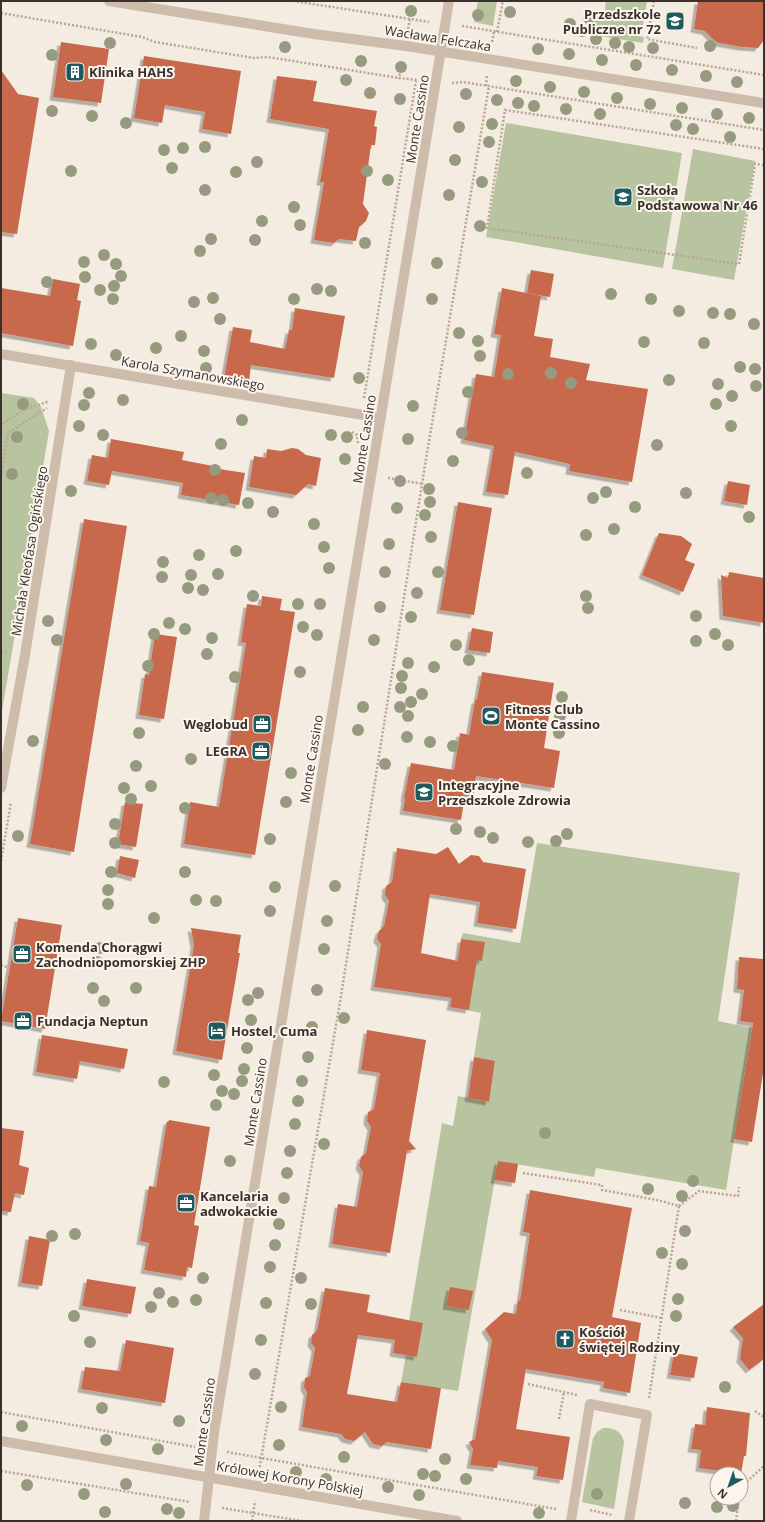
<svg xmlns="http://www.w3.org/2000/svg" width="765" height="1522" font-family="'Open Sans',sans-serif">
	<style>
		.green { fill: #b8c4a0 }
		.building { fill: #c8694b; filter: url(#shadow) }
		.lines { fill: none; stroke-linecap: round; stroke-linejoin: round }
		.path { stroke: #b9a596; stroke-width: 2.5; stroke-dasharray: 2 2; stroke-linecap: butt }
		.minor { stroke: #cdbbac; stroke-width: 10 }
		.tree { fill: #969b7f }
		.labels { text-anchor: middle; stroke-width: 4; stroke-linejoin: round; paint-order: stroke }
		.poi-label { font-size: 13px; font-weight: bold; fill: #3b302b; stroke: #fbf5ee; text-anchor: start }
		.street-label { font-size: 13px; fill: #3b302b; stroke: #fbf5ee }
	</style>
	<defs>
		<filter id="shadow"><feDropShadow dx="-3.5" dy="3.5" stdDeviation="0" flood-color="#0004"/></filter>
	</defs>
	<rect width="100%" height="100%" fill="#f4ebe1"/>
	<path class="green" d="M478 1H497L493 26 474 22Z
		M606 1H647L641 37H644L643 43 588 34 592 14 604 16Z
		M506 123 682 153 663 268 486 237Z
		M693 149 755 161 734 280 672 269Z
		M1 393 34 398 41 407 49 431 1 717Z
		M537 843 740 873 718 1021 752 1028 726 1190 596 1168 594 1177 498 1161 458 1391 401 1382 406 1355 417 1357 423 1323 409 1321 442 1123 453 1126 458 1096 489 1102 495 1062 474 1057 481 1013 450 1007 461 939 463 933 520 943Z
		M603 1428C614 1428 621 1430 624 1442L614 1509 582 1502 593 1438 597 1432Z"/>
	<path class="building" d="M698 1H764V40L758 48 742 47 719 43 715 41 705 31 694 29Z
		M61 42 109 49 101 103 53 97Z
		M144 56 241 71 231 134 202 129 205 112 165 105 162 123 134 118Z
		M1 70 18 94 39 98 17 234 1 232Z
		M277 76 317 81 313 101 377 111 374 126 377 127 375 145H371L363 204 369 213 366 221 359 227 356 241 339 239 334 243 314 240 324 182H320L329 129 270 119Z
		M531 270 554 274 550 297 527 293Z
		M53 279 80 284 77 300 81 301 73 346 1 333V288L50 296Z
		M502 288 541 296 534 336 553 339 550 357 590 364 586 380 648 389 632 482 569 471 570 464 515 452 508 495 486 492 494 446 464 440 476 374 494 377 501 335 494 334Z
		M295 308 345 316 334 378 251 365 249 382 224 378 233 327 252 330 250 342 285 349 289 330H292Z
		M111 439 184 452 182 460 213 466V468L245 473 239 505 181 495 183 483 112 471 109 485 87 481 92 455 108 458Z
		M292 448 298 449 306 455 321 458 316 486 308 484 296 495 249 487 254 456 266 458 267 449 281 451Z
		M728 481 750 485 747 505 724 501Z
		M458 502 492 508 474 615 440 610Z
		M84 519 127 526 74 852 30 844Z
		M659 533 681 536 692 544 685 560 695 564 683 592 642 575Z
		M729 572 764 578V623L723 616 721 575 728 578Z
		M262 596 282 599 280 610 295 612 255 855 184 844 190 802 219 807 246 643 241 642 247 604 261 606Z
		M472 628 493 632 490 653 468 650Z
		M155 634 177 637 164 719 139 715 145 674 149 675Z
		M482 672 554 683 544 748 560 751 554 788 476 776 473 797 465 796 461 820 403 811 405 798H404L411 763 454 770 460 733 469 735 475 700H477Z
		M125 802 143 804 136 847 118 844Z
		M448 847 459 864 471 855 479 856 483 862 526 869 516 929 477 923 480 902 430 894 421 953 458 961 461 939 485 942 482 961 477 960 469 1010 450 1007 452 998 374 987 381 944 377 939 379 931 384 926 389 901 385 895 386 886 392 882 397 848 436 854Z
		M120 856 139 860 135 878 117 873Z
		M18 918 62 925 45 1029 1 1021Z
		M191 928 241 935 238 953H240L222 1060 176 1051 194 945Z
		M739 957 764 959V1067L752 1142 734 1139 753 1023 740 1021 744 990 737 989Z
		M367 1030 426 1040 409 1141 416 1149 407 1151 390 1253 332 1244 338 1204 357 1207 363 1172 359 1166 361 1157 366 1153 371 1127 367 1121 368 1112 374 1109 380 1073 361 1070Z
		M42 1035 128 1049 124 1069 80 1061 77 1079 36 1072Z
		M474 1057 495 1061 489 1102 468 1098Z
		M169 1120 210 1127 194 1225 199 1226 192 1268 187 1267 186 1277 144 1270 149 1243 140 1241 149 1186 156 1187 167 1121 168 1122Z
		M1 1128 24 1131 19 1165 29 1168 24 1195 15 1193 11 1212 1 1211Z
		M498 1161 518 1164 515 1183 494 1180Z
		M530 1190 632 1208 612 1317 641 1323 630 1393 603 1388 604 1382 526 1369 516 1429 570 1437 563 1480 536 1476 538 1467 498 1461 497 1468 470 1465 473 1449 469 1442 475 1439 492 1340 485 1329 504 1312 516 1314 518 1300 520 1301 530 1233 523 1232Z
		M29 1236 50 1240 42 1286 21 1283Z
		M87 1279 136 1287 131 1314 82 1306Z
		M450 1287 473 1291 469 1310 446 1306Z
		M325 1288 370 1295 367 1312 423 1323 417 1357 393 1353 395 1340 358 1335 347 1394 397 1402 401 1382 441 1388 431 1449 387 1442 382 1446 373 1444 365 1432 354 1441 345 1439 341 1434 302 1427 307 1392 304 1387 305 1378 310 1376 315 1348 311 1343 312 1335 317 1331Z
		M764 1304V1359L749 1370 740 1359 743 1338 733 1327Z
		M126 1340 174 1348 165 1403 81 1389 85 1367 120 1371Z
		M674 1353 698 1357 694 1378 670 1375Z
		M707 1407 750 1413 746 1456H744L741 1474 699 1468 701 1450 691 1449 695 1424 705 1425Z"/>
	<g class="lines">
		<path class="path" d="M293 1 410 19
			M654 1 647 39 697 48
			M1 13 142 37 155 42 254 58 268 57 399 78
			M462 26 764 75
			M408 29 410 19 429 22
			M497 32 503 1
			M492 42 494 31
			M402 62 399 78 417 80
			M452 83 463 82 764 130
			M486 86 487 75
			M764 149 505 110 487 228 739 264 755 164 764 165
			M364 398 416 81
			M1 431 2 424 24 410 47 402 49 403
			M352 432 357 435 358 444
			M1 475 8 433 47 408
			M388 478 423 484
			M1 652 8 653
			M1 861 11 802
			M1 965 10 968
			M523 1173 602 1185V1190L657 1200 679 1206 649 1398
			M679 1206 699 1191 738 1196 739 1187
			M620 1310 662 1318
			M528 1384 577 1395
			M755 1411 764 1417
			M1 1412 195 1447
			M559 1419 564 1392
			M227 1452 556 1509
			M1 1471 190 1502
			M259 1471 340 1002 425 465 489 86
			M741 1487 764 1466
			M222 1508 302 1521
			M590 1510 612 1515
			M252 1521 255 1501
			M736 1521 739 1498"/>
		<path class="minor" d="M109 1 314 34 406 46 764 103
			M1 354 381 418
			M1 788 25 655 71 365
			M1 1441 457 1521
			M204 1521 214 1433 449 1
			M571 1521 590 1404 647 1415 629 1521"/>
	</g>
	<g class="tree">
		<circle cx="411" cy="11" r="6"/>
		<circle cx="510" cy="12" r="6"/>
		<circle cx="478" cy="15" r="6"/>
		<circle cx="589" cy="18" r="6"/>
		<circle cx="570" cy="24" r="6"/>
		<circle cx="582" cy="31" r="6"/>
		<circle cx="596" cy="39" r="6"/>
		<circle cx="110" cy="43" r="6"/>
		<circle cx="615" cy="43" r="6"/>
		<circle cx="710" cy="46" r="6"/>
		<circle cx="285" cy="47" r="6"/>
		<circle cx="629" cy="47" r="6"/>
		<circle cx="653" cy="48" r="6"/>
		<circle cx="538" cy="49" r="6"/>
		<circle cx="569" cy="54" r="6"/>
		<circle cx="52" cy="55" r="6"/>
		<circle cx="602" cy="60" r="6"/>
		<circle cx="361" cy="61" r="6"/>
		<circle cx="636" cy="65" r="6"/>
		<circle cx="401" cy="67" r="6"/>
		<circle cx="672" cy="70" r="6"/>
		<circle cx="706" cy="76" r="6"/>
		<circle cx="346" cy="80" r="6"/>
		<circle cx="516" cy="81" r="6"/>
		<circle cx="737" cy="82" r="6"/>
		<circle cx="550" cy="87" r="6"/>
		<circle cx="584" cy="92" r="6"/>
		<circle cx="370" cy="93" r="6"/>
		<circle cx="466" cy="94" r="6"/>
		<circle cx="617" cy="98" r="6"/>
		<circle cx="400" cy="99" r="6"/>
		<circle cx="497" cy="100" r="6"/>
		<circle cx="518" cy="103" r="6"/>
		<circle cx="650" cy="104" r="6"/>
		<circle cx="534" cy="106" r="6"/>
		<circle cx="682" cy="108" r="6"/>
		<circle cx="566" cy="109" r="6"/>
		<circle cx="52" cy="111" r="6"/>
		<circle cx="600" cy="114" r="6"/>
		<circle cx="717" cy="114" r="6"/>
		<circle cx="92" cy="116" r="6"/>
		<circle cx="749" cy="118" r="6"/>
		<circle cx="126" cy="123" r="6"/>
		<circle cx="492" cy="124" r="6"/>
		<circle cx="676" cy="125" r="6"/>
		<circle cx="459" cy="127" r="6"/>
		<circle cx="693" cy="129" r="6"/>
		<circle cx="730" cy="137" r="6"/>
		<circle cx="489" cy="142" r="6"/>
		<circle cx="205" cy="147" r="6"/>
		<circle cx="183" cy="148" r="6"/>
		<circle cx="164" cy="150" r="6"/>
		<circle cx="455" cy="160" r="6"/>
		<circle cx="257" cy="162" r="6"/>
		<circle cx="172" cy="168" r="6"/>
		<circle cx="71" cy="171" r="6"/>
		<circle cx="367" cy="171" r="6"/>
		<circle cx="236" cy="172" r="6"/>
		<circle cx="388" cy="180" r="6"/>
		<circle cx="482" cy="182" r="6"/>
		<circle cx="205" cy="190" r="6"/>
		<circle cx="449" cy="195" r="6"/>
		<circle cx="294" cy="207" r="6"/>
		<circle cx="262" cy="221" r="6"/>
		<circle cx="300" cy="225" r="6"/>
		<circle cx="480" cy="226" r="6"/>
		<circle cx="211" cy="239" r="6"/>
		<circle cx="255" cy="240" r="6"/>
		<circle cx="365" cy="243" r="6"/>
		<circle cx="200" cy="251" r="6"/>
		<circle cx="104" cy="255" r="6"/>
		<circle cx="84" cy="262" r="6"/>
		<circle cx="437" cy="263" r="6"/>
		<circle cx="116" cy="264" r="6"/>
		<circle cx="121" cy="276" r="6"/>
		<circle cx="85" cy="277" r="6"/>
		<circle cx="47" cy="282" r="6"/>
		<circle cx="114" cy="286" r="6"/>
		<circle cx="317" cy="289" r="6"/>
		<circle cx="100" cy="290" r="6"/>
		<circle cx="331" cy="291" r="6"/>
		<circle cx="611" cy="294" r="6"/>
		<circle cx="213" cy="298" r="6"/>
		<circle cx="113" cy="299" r="6"/>
		<circle cx="294" cy="299" r="6"/>
		<circle cx="432" cy="299" r="6"/>
		<circle cx="651" cy="299" r="6"/>
		<circle cx="194" cy="302" r="6"/>
		<circle cx="679" cy="311" r="6"/>
		<circle cx="713" cy="313" r="6"/>
		<circle cx="730" cy="314" r="6"/>
		<circle cx="220" cy="319" r="6"/>
		<circle cx="754" cy="324" r="6"/>
		<circle cx="459" cy="333" r="6"/>
		<circle cx="181" cy="336" r="6"/>
		<circle cx="478" cy="341" r="6"/>
		<circle cx="644" cy="342" r="6"/>
		<circle cx="704" cy="343" r="6"/>
		<circle cx="91" cy="344" r="6"/>
		<circle cx="156" cy="348" r="6"/>
		<circle cx="204" cy="351" r="6"/>
		<circle cx="116" cy="355" r="6"/>
		<circle cx="480" cy="356" r="6"/>
		<circle cx="740" cy="367" r="6"/>
		<circle cx="206" cy="368" r="6"/>
		<circle cx="755" cy="369" r="6"/>
		<circle cx="551" cy="373" r="6"/>
		<circle cx="508" cy="374" r="6"/>
		<circle cx="359" cy="378" r="6"/>
		<circle cx="669" cy="380" r="6"/>
		<circle cx="571" cy="383" r="6"/>
		<circle cx="718" cy="384" r="6"/>
		<circle cx="756" cy="386" r="6"/>
		<circle cx="468" cy="392" r="6"/>
		<circle cx="89" cy="393" r="6"/>
		<circle cx="732" cy="396" r="6"/>
		<circle cx="123" cy="400" r="6"/>
		<circle cx="23" cy="404" r="6"/>
		<circle cx="716" cy="404" r="6"/>
		<circle cx="84" cy="405" r="6"/>
		<circle cx="413" cy="406" r="6"/>
		<circle cx="242" cy="420" r="6"/>
		<circle cx="79" cy="426" r="6"/>
		<circle cx="731" cy="426" r="6"/>
		<circle cx="462" cy="433" r="6"/>
		<circle cx="103" cy="435" r="6"/>
		<circle cx="331" cy="435" r="6"/>
		<circle cx="17" cy="437" r="6"/>
		<circle cx="347" cy="437" r="6"/>
		<circle cx="408" cy="439" r="6"/>
		<circle cx="221" cy="444" r="6"/>
		<circle cx="657" cy="445" r="6"/>
		<circle cx="345" cy="459" r="6"/>
		<circle cx="453" cy="461" r="6"/>
		<circle cx="215" cy="470" r="6"/>
		<circle cx="527" cy="473" r="6"/>
		<circle cx="12" cy="474" r="6"/>
		<circle cx="400" cy="481" r="6"/>
		<circle cx="429" cy="489" r="6"/>
		<circle cx="71" cy="491" r="6"/>
		<circle cx="606" cy="492" r="6"/>
		<circle cx="686" cy="493" r="6"/>
		<circle cx="211" cy="498" r="6"/>
		<circle cx="593" cy="498" r="6"/>
		<circle cx="223" cy="500" r="6"/>
		<circle cx="430" cy="502" r="6"/>
		<circle cx="248" cy="503" r="6"/>
		<circle cx="635" cy="507" r="6"/>
		<circle cx="397" cy="508" r="6"/>
		<circle cx="273" cy="512" r="6"/>
		<circle cx="425" cy="515" r="6"/>
		<circle cx="749" cy="517" r="6"/>
		<circle cx="314" cy="524" r="6"/>
		<circle cx="614" cy="529" r="6"/>
		<circle cx="586" cy="535" r="6"/>
		<circle cx="431" cy="537" r="6"/>
		<circle cx="389" cy="544" r="6"/>
		<circle cx="324" cy="547" r="6"/>
		<circle cx="236" cy="551" r="6"/>
		<circle cx="199" cy="555" r="6"/>
		<circle cx="163" cy="562" r="6"/>
		<circle cx="329" cy="568" r="6"/>
		<circle cx="385" cy="572" r="6"/>
		<circle cx="438" cy="572" r="6"/>
		<circle cx="218" cy="574" r="6"/>
		<circle cx="191" cy="575" r="6"/>
		<circle cx="162" cy="577" r="6"/>
		<circle cx="188" cy="588" r="6"/>
		<circle cx="203" cy="590" r="6"/>
		<circle cx="417" cy="593" r="6"/>
		<circle cx="253" cy="596" r="6"/>
		<circle cx="586" cy="596" r="6"/>
		<circle cx="298" cy="604" r="6"/>
		<circle cx="320" cy="604" r="6"/>
		<circle cx="380" cy="607" r="6"/>
		<circle cx="588" cy="608" r="6"/>
		<circle cx="696" cy="616" r="6"/>
		<circle cx="411" cy="617" r="6"/>
		<circle cx="48" cy="621" r="6"/>
		<circle cx="169" cy="623" r="6"/>
		<circle cx="303" cy="627" r="6"/>
		<circle cx="185" cy="629" r="6"/>
		<circle cx="154" cy="634" r="6"/>
		<circle cx="715" cy="634" r="6"/>
		<circle cx="317" cy="635" r="6"/>
		<circle cx="212" cy="638" r="6"/>
		<circle cx="57" cy="640" r="6"/>
		<circle cx="374" cy="640" r="6"/>
		<circle cx="696" cy="641" r="6"/>
		<circle cx="456" cy="645" r="6"/>
		<circle cx="728" cy="645" r="6"/>
		<circle cx="207" cy="654" r="6"/>
		<circle cx="469" cy="660" r="6"/>
		<circle cx="408" cy="663" r="6"/>
		<circle cx="148" cy="666" r="6"/>
		<circle cx="434" cy="667" r="6"/>
		<circle cx="300" cy="672" r="6"/>
		<circle cx="402" cy="676" r="6"/>
		<circle cx="235" cy="677" r="6"/>
		<circle cx="401" cy="688" r="6"/>
		<circle cx="422" cy="694" r="6"/>
		<circle cx="562" cy="697" r="6"/>
		<circle cx="411" cy="702" r="6"/>
		<circle cx="363" cy="707" r="6"/>
		<circle cx="400" cy="707" r="6"/>
		<circle cx="408" cy="716" r="6"/>
		<circle cx="560" cy="716" r="6"/>
		<circle cx="358" cy="730" r="6"/>
		<circle cx="139" cy="733" r="6"/>
		<circle cx="559" cy="733" r="6"/>
		<circle cx="407" cy="737" r="6"/>
		<circle cx="33" cy="741" r="6"/>
		<circle cx="430" cy="742" r="6"/>
		<circle cx="453" cy="746" r="6"/>
		<circle cx="191" cy="759" r="6"/>
		<circle cx="385" cy="764" r="6"/>
		<circle cx="136" cy="766" r="6"/>
		<circle cx="291" cy="773" r="6"/>
		<circle cx="151" cy="786" r="6"/>
		<circle cx="124" cy="788" r="6"/>
		<circle cx="131" cy="799" r="6"/>
		<circle cx="286" cy="802" r="6"/>
		<circle cx="185" cy="808" r="6"/>
		<circle cx="115" cy="824" r="6"/>
		<circle cx="456" cy="829" r="6"/>
		<circle cx="480" cy="832" r="6"/>
		<circle cx="567" cy="834" r="6"/>
		<circle cx="18" cy="836" r="6"/>
		<circle cx="493" cy="838" r="6"/>
		<circle cx="270" cy="839" r="6"/>
		<circle cx="556" cy="841" r="6"/>
		<circle cx="528" cy="842" r="6"/>
		<circle cx="115" cy="843" r="6"/>
		<circle cx="111" cy="872" r="6"/>
		<circle cx="185" cy="872" r="6"/>
		<circle cx="335" cy="886" r="6"/>
		<circle cx="275" cy="887" r="6"/>
		<circle cx="108" cy="890" r="6"/>
		<circle cx="196" cy="900" r="6"/>
		<circle cx="216" cy="901" r="6"/>
		<circle cx="108" cy="904" r="6"/>
		<circle cx="270" cy="911" r="6"/>
		<circle cx="154" cy="918" r="6"/>
		<circle cx="327" cy="921" r="6"/>
		<circle cx="100" cy="948" r="6"/>
		<circle cx="324" cy="949" r="6"/>
		<circle cx="97" cy="962" r="6"/>
		<circle cx="93" cy="988" r="6"/>
		<circle cx="136" cy="988" r="6"/>
		<circle cx="317" cy="990" r="6"/>
		<circle cx="258" cy="993" r="6"/>
		<circle cx="248" cy="1000" r="6"/>
		<circle cx="104" cy="1001" r="6"/>
		<circle cx="344" cy="1018" r="6"/>
		<circle cx="251" cy="1020" r="6"/>
		<circle cx="312" cy="1027" r="6"/>
		<circle cx="247" cy="1048" r="6"/>
		<circle cx="308" cy="1057" r="6"/>
		<circle cx="244" cy="1069" r="6"/>
		<circle cx="214" cy="1075" r="6"/>
		<circle cx="242" cy="1081" r="6"/>
		<circle cx="302" cy="1081" r="6"/>
		<circle cx="164" cy="1082" r="6"/>
		<circle cx="222" cy="1091" r="6"/>
		<circle cx="234" cy="1094" r="6"/>
		<circle cx="298" cy="1101" r="6"/>
		<circle cx="216" cy="1105" r="6"/>
		<circle cx="295" cy="1124" r="6"/>
		<circle cx="545" cy="1133" r="6"/>
		<circle cx="324" cy="1144" r="6"/>
		<circle cx="290" cy="1151" r="6"/>
		<circle cx="230" cy="1161" r="6"/>
		<circle cx="287" cy="1173" r="6"/>
		<circle cx="693" cy="1181" r="6"/>
		<circle cx="648" cy="1189" r="6"/>
		<circle cx="682" cy="1196" r="6"/>
		<circle cx="284" cy="1198" r="6"/>
		<circle cx="279" cy="1224" r="6"/>
		<circle cx="685" cy="1231" r="6"/>
		<circle cx="75" cy="1234" r="6"/>
		<circle cx="52" cy="1236" r="6"/>
		<circle cx="275" cy="1245" r="6"/>
		<circle cx="662" cy="1253" r="6"/>
		<circle cx="682" cy="1264" r="6"/>
		<circle cx="270" cy="1267" r="6"/>
		<circle cx="203" cy="1278" r="6"/>
		<circle cx="301" cy="1278" r="6"/>
		<circle cx="159" cy="1293" r="6"/>
		<circle cx="678" cy="1299" r="6"/>
		<circle cx="196" cy="1300" r="6"/>
		<circle cx="173" cy="1302" r="6"/>
		<circle cx="266" cy="1303" r="6"/>
		<circle cx="311" cy="1304" r="6"/>
		<circle cx="151" cy="1307" r="6"/>
		<circle cx="74" cy="1316" r="6"/>
		<circle cx="676" cy="1316" r="6"/>
		<circle cx="261" cy="1340" r="6"/>
		<circle cx="90" cy="1342" r="6"/>
		<circle cx="255" cy="1374" r="6"/>
		<circle cx="725" cy="1387" r="6"/>
		<circle cx="281" cy="1407" r="6"/>
		<circle cx="102" cy="1408" r="6"/>
		<circle cx="179" cy="1421" r="6"/>
		<circle cx="22" cy="1426" r="6"/>
		<circle cx="106" cy="1440" r="6"/>
		<circle cx="279" cy="1445" r="6"/>
		<circle cx="158" cy="1449" r="6"/>
		<circle cx="344" cy="1457" r="6"/>
		<circle cx="445" cy="1459" r="6"/>
		<circle cx="296" cy="1472" r="6"/>
		<circle cx="423" cy="1474" r="6"/>
		<circle cx="435" cy="1476" r="6"/>
		<circle cx="326" cy="1479" r="6"/>
		<circle cx="466" cy="1479" r="6"/>
		<circle cx="126" cy="1484" r="6"/>
		<circle cx="27" cy="1485" r="6"/>
		<circle cx="388" cy="1487" r="6"/>
		<circle cx="84" cy="1494" r="6"/>
		<circle cx="597" cy="1494" r="6"/>
		<circle cx="419" cy="1495" r="6"/>
		<circle cx="685" cy="1503" r="6"/>
		<circle cx="733" cy="1506" r="6"/>
		<circle cx="717" cy="1507" r="6"/>
		<circle cx="167" cy="1509" r="6"/>
		<circle cx="105" cy="1512" r="6"/>
		<circle cx="179" cy="1513" r="6"/>
		<circle cx="539" cy="1513" r="6"/>
	</g>
	<defs>
		<symbol id="school-square" viewBox="-11 -11 22 22"><rect x="-9" y="-9" width="18" height="18" rx="4" fill="#1f5a5e" stroke="#fbf5ee"/><path d="M0-5L7-2L0 1L-7-2ZM-4 1L0 2.5L4 1V4Q0 6-4 4Z" fill="#fff"/></symbol>
		<symbol id="building-square" viewBox="-11 -11 22 22"><rect x="-9" y="-9" width="18" height="18" rx="4" fill="#1f5a5e" stroke="#fbf5ee"/><path d="M-4-6H4V6H1V3H-1V6H-4ZM-2.5-4.3h1.7v1.8h-1.7ZM.8-4.3h1.7v1.8H.8ZM-2.5-1h1.7V.8h-1.7ZM.8-1h1.7V.8H.8Z" fill="#fff"/></symbol>
		<symbol id="stadium-square" viewBox="-11 -11 22 22"><rect x="-9" y="-9" width="18" height="18" rx="4" fill="#1f5a5e" stroke="#fbf5ee"/><path d="M0-5a6.5 5 0 1 0 0 10a6.5 5 0 1 0 0-10ZM-3.5-1.8h7v3.6h-7Z" fill="#fff"/></symbol>
		<symbol id="office-square" viewBox="-11 -11 22 22"><rect x="-9" y="-9" width="18" height="18" rx="4" fill="#1f5a5e" stroke="#fbf5ee"/><path d="M-6-3h4V-5.5h4V-3h4V5H-6ZM-1-4.5V-3h2v-1.5ZM-6 0V1H6V0Z" fill="#fff"/></symbol>
		<symbol id="hotel-square" viewBox="-11 -11 22 22"><rect x="-9" y="-9" width="18" height="18" rx="4" fill="#1f5a5e" stroke="#fbf5ee"/><path d="M-6-4.5h1.5V1H6V5H4.5V3h-9V5H-6ZM-4 0a1.8 1.8 0 1 1 3.6 0ZM.5 0V-2.5h3Q6-2.5 6 0Z" fill="#fff"/></symbol>
		<symbol id="church-square" viewBox="-11 -11 22 22"><rect x="-9" y="-9" width="18" height="18" rx="4" fill="#1f5a5e" stroke="#fbf5ee"/><path d="M-1.2-6h2.4v3.5h3.3v2.4h-3.3V6h-2.4V-.1h-3.3v-2.4h3.3Z" fill="#fff"/></symbol>
	</defs>
	<g fill-rule="evenodd">
		<use href="#school-square" x="664" y="10" width="22" height="22"/>
		<use href="#building-square" x="64" y="61" width="22" height="22"/>
		<use href="#school-square" x="612" y="186" width="22" height="22"/>
		<use href="#stadium-square" x="480" y="705" width="22" height="22"/>
		<use href="#office-square" x="251" y="713" width="22" height="22"/>
		<use href="#office-square" x="250" y="740" width="22" height="22"/>
		<use href="#school-square" x="413" y="781" width="22" height="22"/>
		<use href="#office-square" x="11" y="943" width="22" height="22"/>
		<use href="#office-square" x="12" y="1010" width="22" height="22"/>
		<use href="#hotel-square" x="206" y="1020" width="22" height="22"/>
		<use href="#office-square" x="175" y="1192" width="22" height="22"/>
		<use href="#church-square" x="554" y="1328" width="22" height="22"/>
	</g>
	<g class="labels">
		<g class="poi-label">
			<text x="661" y="19" text-anchor="end">Przedszkole<tspan x="661" dy="15">Publiczne nr 72</tspan></text>
			<text x="89" y="77">Klinika HAHS</text>
			<text x="637" y="195">Szkoła<tspan x="637" dy="15">Podstawowa Nr 46</tspan></text>
			<text x="505" y="714">Fitness Club<tspan x="505" dy="15">Monte Cassino</tspan></text>
			<text x="248" y="729" text-anchor="end">Węglobud</text>
			<text x="247" y="756" text-anchor="end">LEGRA</text>
			<text x="438" y="790">Integracyjne<tspan x="438" dy="15">Przedszkole Zdrowia</tspan></text>
			<text x="36" y="952">Komenda Chorągwi<tspan x="36" dy="15">Zachodniopomorskiej ZHP</tspan></text>
			<text x="37" y="1026">Fundacja Neptun</text>
			<text x="231" y="1036">Hostel, Cuma</text>
			<text x="200" y="1201">Kancelaria<tspan x="200" dy="15">adwokackie</tspan></text>
			<text x="579" y="1337">Kościół<tspan x="579" dy="15">świętej Rodziny</tspan></text>
		</g>
		<g class="street-label">
			<text transform="translate(438 38) rotate(9)" y="5">Wacława Felczaka</text>
			<text transform="translate(417 119) rotate(-81)" y="5">Monte Cassino</text>
			<text transform="translate(193 373) rotate(10)" y="5">Karola Szymanowskiego</text>
			<text transform="translate(364 439) rotate(-81)" y="5">Monte Cassino</text>
			<text transform="translate(29 551) rotate(-81)" y="5">Michała Kleofasa Ogińskiego</text>
			<text transform="translate(311 759) rotate(-81)" y="5">Monte Cassino</text>
			<text transform="translate(255 1102) rotate(-81)" y="5">Monte Cassino</text>
			<text transform="translate(204 1422) rotate(-82)" y="5">Monte Cassino</text>
			<text transform="translate(290 1478) rotate(10)" y="5">Królowej Korony Polskiej</text>
		</g>
	</g>
	<rect width="765" height="1522" fill="none" stroke="#3b302b" stroke-width="4"/>
	<g transform="translate(729 1486) rotate(220)"><circle r="19" fill="#fbf5ee" stroke="#aea6a0"/>
	<path d="M0-3L7 15L0 10L-7 15Z" fill="#1f5a5e"/>
	<text y="-6" font-size="11" font-weight="bold" text-anchor="middle" fill="#3b302b">N</text>
	</g>
</svg>
